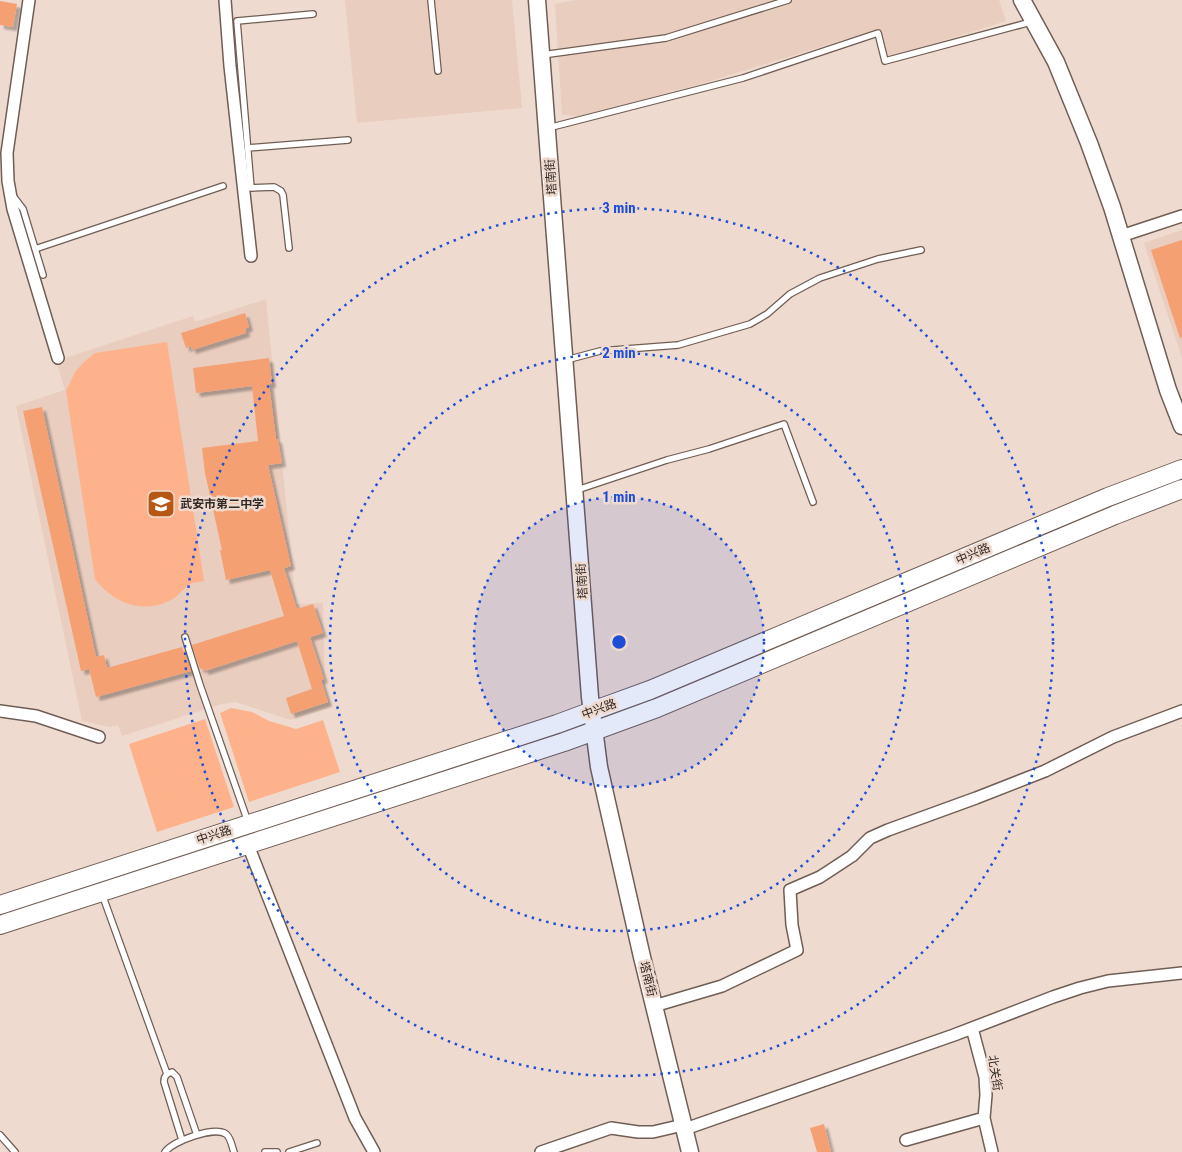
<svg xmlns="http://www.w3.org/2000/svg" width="1182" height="1152" font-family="'Roboto Condensed','Noto Sans SC',sans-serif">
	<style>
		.built { fill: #e9cdbf }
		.green { fill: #fdb28b }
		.building { fill: #f5a072; filter: url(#shadow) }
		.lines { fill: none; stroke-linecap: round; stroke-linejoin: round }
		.lane-casing { stroke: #705e55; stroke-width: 8 }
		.street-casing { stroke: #705e55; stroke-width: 14 }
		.secondary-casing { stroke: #705e55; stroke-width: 19 }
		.primary-casing { stroke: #705e55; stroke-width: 20 }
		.lane { stroke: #fff; stroke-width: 5.5 }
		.street { stroke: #fff; stroke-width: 11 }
		.secondary { stroke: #fff; stroke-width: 16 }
		.primary { stroke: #fff; stroke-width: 18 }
		.ring { fill: none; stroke: #1d4ed8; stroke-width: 2.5; stroke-dasharray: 2.5 5 }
		.labels { text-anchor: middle; stroke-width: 5; stroke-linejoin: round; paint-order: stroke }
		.street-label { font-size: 12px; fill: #322a26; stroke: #efdacf }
		.poi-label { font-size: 12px; font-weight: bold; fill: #322a26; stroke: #efdacf; text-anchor: start }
		.centre { fill: #1d4ed8; stroke: #efdacf; stroke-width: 2.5 }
		.ring-label { font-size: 15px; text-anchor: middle; font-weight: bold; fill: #1d4ed8; stroke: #efdacf; stroke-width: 5; stroke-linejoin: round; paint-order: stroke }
	</style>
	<defs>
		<filter id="shadow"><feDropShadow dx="4" dy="4" stdDeviation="1" flood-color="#0004"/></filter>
	</defs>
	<rect width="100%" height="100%" fill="#efdacf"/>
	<path class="built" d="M345 0H512L522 108 357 123Z
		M576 0H999L1006 21 889 58 878 29 704 83 580 116 562 115 555 4Z
		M1182 230V358L1144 243Z
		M266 299 296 604 323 603 325 687 332 707 290 720 236 702 222 704 122 736 118 725 110 727 82 721 16 406 65 390 56 361 193 316 195 322Z"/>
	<path class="green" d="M167 342 204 581C201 582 196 582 192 583 186 585 179 596 171 600 143 615 113 603 95 579L66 391 75 372 84 362 95 353Z
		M231 708 252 712 269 721 296 729 323 720 340 772 249 802 220 713Z
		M205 719 234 807 157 832 129 744Z"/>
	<path class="building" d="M0 1 17 4 13 27 0 25Z
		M1182 240V337L1180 338 1151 250Z
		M245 313 249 327 245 329 246 333 192 350 191 346 186 348 181 333Z
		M269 358 272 384H269L276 439H278L282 463 268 465 291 566 284 568 297 609 313 604 323 633 310 637 324 679 321 680 328 702 291 714 286 698 312 689 297 641 205 671 203 668 200 669 192 645 284 616 270 570 226 580 220 550H222L205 473 202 448 258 441 252 386 196 393 193 368Z
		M42 407 96 657 104 655 107 668 182 647 191 671 96 697 89 669 81 671 23 411Z
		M824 1124 831 1152H817L810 1128Z"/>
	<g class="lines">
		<defs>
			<path id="lane" d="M431 0 438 71
				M542 55 666 38 788 0
				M548 128 743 78 878 33 885 61 1031 22
				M248 148 348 140
				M13 196 23 209 43 275
				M289 248 283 195 281 191 274 187 251 188 237 21 313 14
				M35 249 223 186
				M566 360 600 351 678 345 750 324 767 314 790 294 820 278 878 259 921 250
				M577 490 667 460 709 449 784 424 813 502
				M185 637 200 685 248 822
				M102 894 167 1074
				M0 1135 15 1152
				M182 1140 164 1082C164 1076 166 1074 172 1072L177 1077 197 1135
				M165 1152C173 1141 214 1126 226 1134 231 1138 232 1147 234 1152
				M265 1152H277
				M289 1152 317 1143"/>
			<path id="street" d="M29 0 7 153 8 181 13 209 58 358
				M225 0 230 66 251 256
				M1121 236 1182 216
				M0 711 36 716 99 737
				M248 845 355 1118 374 1152
				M654 1006 722 986 797 950 792 925 790 890 820 877 852 856 870 838 888 830 976 798 1045 771 1113 737 1182 711
				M972 1028 985 1077 986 1095 984 1118 992 1152
				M685 1129 954 1035 1053 997 1080 988 1108 981 1182 973
				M906 1140 984 1118
				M541 1152 611 1128 638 1132H653L683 1125"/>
			<path id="secondary" d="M537 0 590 697 599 767 642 957 690 1152
				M1022 0 1056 62 1089 143 1112 207 1168 390 1182 426"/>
			<path id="primary" d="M0 905 557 724 592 711 650 690 1108 497 1182 469
				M0 925 564 742 657 708 1115 515 1182 489"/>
		</defs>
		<use href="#lane" class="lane-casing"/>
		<use href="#street" class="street-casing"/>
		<use href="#secondary" class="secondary-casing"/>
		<use href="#primary" class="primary-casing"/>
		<use href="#lane" class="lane"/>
		<use href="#street" class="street"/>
		<use href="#secondary" class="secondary"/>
		<use href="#primary" class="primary"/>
	</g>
	<circle cx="619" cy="642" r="145" fill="#1d4ed8" fill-opacity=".12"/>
	<g class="ring">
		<circle cx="619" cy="642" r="145"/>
		<circle cx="619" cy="642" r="289"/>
		<circle cx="619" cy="642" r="434"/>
	</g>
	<defs>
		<symbol id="school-square" viewBox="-11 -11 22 22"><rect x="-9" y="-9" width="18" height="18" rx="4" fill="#b75715" stroke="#efdacf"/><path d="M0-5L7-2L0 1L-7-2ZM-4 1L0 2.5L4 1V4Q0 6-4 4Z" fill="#fff"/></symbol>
	</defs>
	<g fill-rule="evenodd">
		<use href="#school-square" x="145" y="488" width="32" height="32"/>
	</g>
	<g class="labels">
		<g class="street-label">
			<text transform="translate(551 177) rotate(-94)" y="4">塔南街</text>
			<text transform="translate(973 554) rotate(-23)" y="4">中兴路</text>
			<text transform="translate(582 581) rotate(-94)" y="4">塔南街</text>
			<text transform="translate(599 709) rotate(-20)" y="4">中兴路</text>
			<text transform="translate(214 835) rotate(-18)" y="4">中兴路</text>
			<text transform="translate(648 979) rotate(76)" y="4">塔南街</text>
			<text transform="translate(995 1073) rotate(81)" y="4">北关街</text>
		</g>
		<g class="poi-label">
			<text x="180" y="508">武安市第二中学</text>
		</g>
	</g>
	<circle cx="619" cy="642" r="8" class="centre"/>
	<g class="ring-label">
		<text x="619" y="213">3 min</text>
		<text x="619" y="358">2 min</text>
		<text x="619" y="502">1 min</text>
	</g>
</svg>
